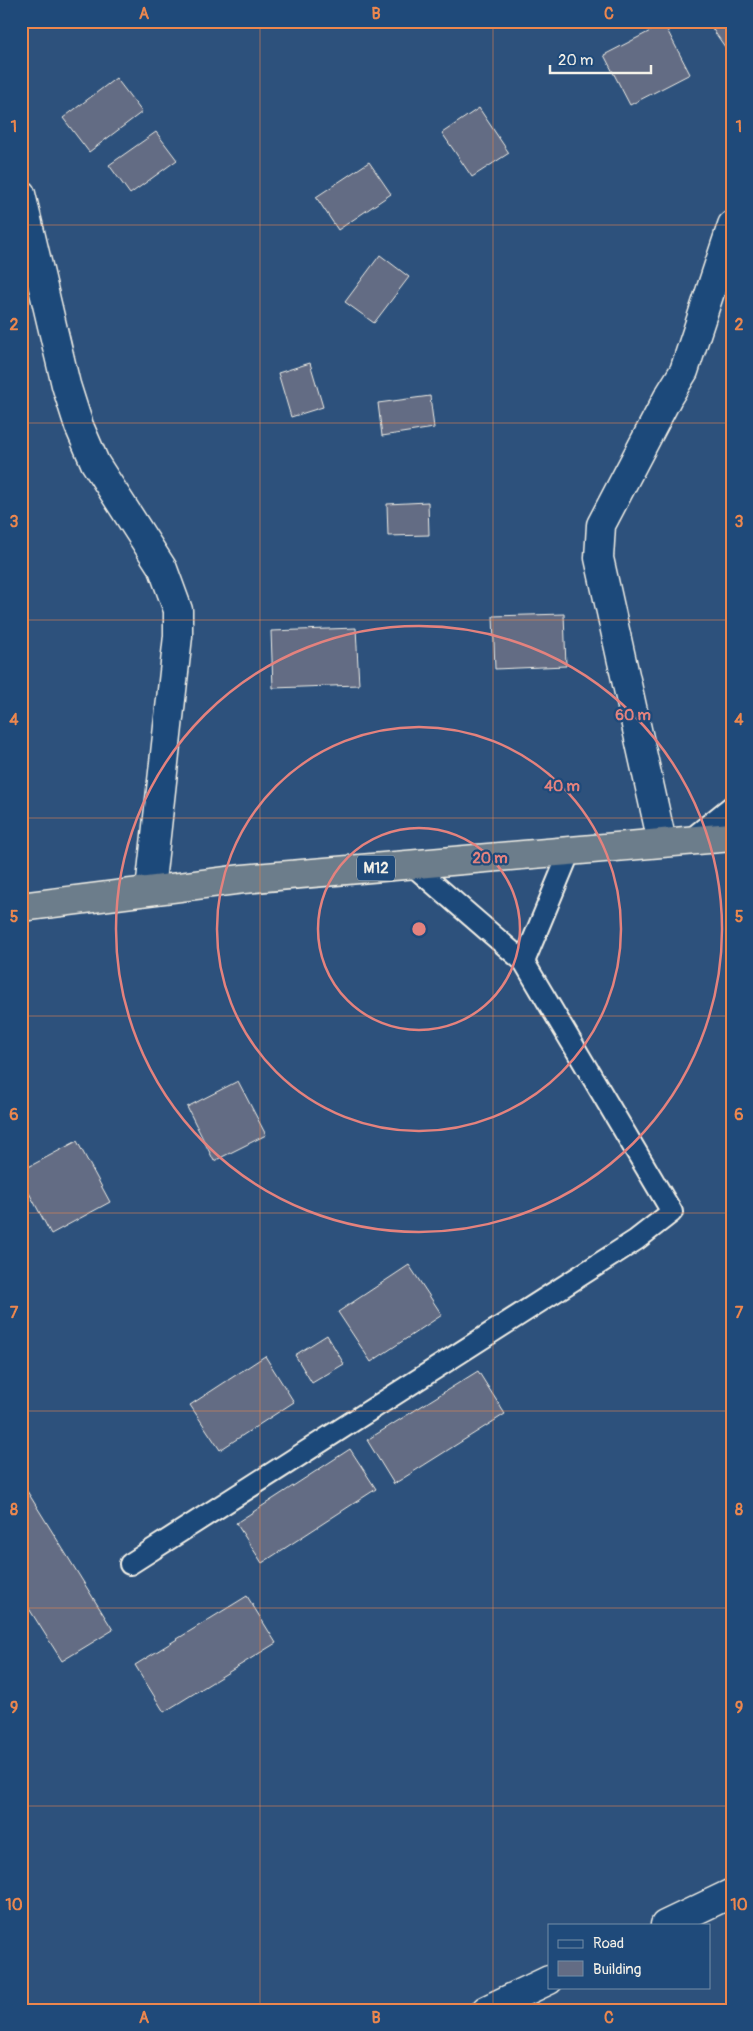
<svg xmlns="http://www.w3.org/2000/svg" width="753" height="2031" font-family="Pangolin,sans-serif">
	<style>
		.building { fill: #636c84; stroke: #f4f1e8 }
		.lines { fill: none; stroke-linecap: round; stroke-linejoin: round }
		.service-casing { stroke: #f4f1e8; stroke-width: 24 }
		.minor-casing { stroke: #f4f1e8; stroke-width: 31 }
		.trunk-casing { stroke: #f4f1e8; stroke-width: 31 }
		.service { stroke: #1f4a7a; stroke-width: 20 }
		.minor { stroke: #1f4a7a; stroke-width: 28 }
		.trunk { stroke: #6c7d8b; stroke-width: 28 }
		.grid { fill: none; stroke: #ec874e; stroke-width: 1; stroke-opacity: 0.55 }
		.ring { fill: none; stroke: #e4827e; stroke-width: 2.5 }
		.labels { text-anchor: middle; stroke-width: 4.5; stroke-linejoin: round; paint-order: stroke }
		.shield { fill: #1f4a7a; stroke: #b4bfc7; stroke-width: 1 }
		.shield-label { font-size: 15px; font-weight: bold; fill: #f4f1e8 }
		.centre { fill: #e4827e; stroke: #1f4a7a; stroke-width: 2.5 }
		.ring-label { font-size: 15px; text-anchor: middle; font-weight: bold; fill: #e4827e; stroke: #1f4a7a; stroke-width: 4.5; stroke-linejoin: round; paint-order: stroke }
		.neatline { fill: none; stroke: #ec874e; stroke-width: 2 }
		.grid-label { font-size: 16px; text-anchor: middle; font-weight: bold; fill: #ec874e }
	</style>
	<rect width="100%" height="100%" fill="#2d517c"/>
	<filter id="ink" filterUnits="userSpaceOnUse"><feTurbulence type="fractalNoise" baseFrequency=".02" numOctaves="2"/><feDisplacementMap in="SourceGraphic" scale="10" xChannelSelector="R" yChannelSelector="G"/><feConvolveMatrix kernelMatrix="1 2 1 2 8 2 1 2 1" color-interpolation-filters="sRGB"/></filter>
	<g filter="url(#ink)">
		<path class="building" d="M707 21H732V57Z
			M664 24 690 74 630 105 604 55Z
			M116 78 142 112 89 152 63 118Z
			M479 108 509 153 472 177 442 133Z
			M156 132 177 160 130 194 109 165Z
			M369 162 391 194 338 230 316 197Z
			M380 255 409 277 374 323 345 302Z
			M310 363 323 407 291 417 278 373Z
			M430 396 434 428 382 436 378 403Z
			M428 502 429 535 388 536 387 504Z
			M564 614 566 666 495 669 493 616Z
			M356 628 359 685 273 688 271 631Z
			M238 1081 266 1135 214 1161 187 1107Z
			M77 1141 110 1202 51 1234 21 1178V1171Z
			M409 1265 442 1315 371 1362 338 1312Z
			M327 1335 344 1364 312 1383 295 1355Z
			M265 1356 294 1402 220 1450 190 1405Z
			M478 1371 505 1414 394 1484 367 1440Z
			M350 1449 376 1489 262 1563 236 1523Z
			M27 1491 113 1630 62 1661 21 1596V1495Z
			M247 1596 276 1643 164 1712 135 1665Z"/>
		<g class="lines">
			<defs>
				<path id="service" d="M691 839 732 806
					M524 962 570 851
					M130 1564 636 1240 672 1212 524 962 412 865"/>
				<path id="minor" d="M21 194 66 385 79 426 95 463 163 569 178 610V636L150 890
					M662 842 599 558 601 525 668 397 684 371 732 225
					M665 1925 732 1893
					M486 2010 549 1980"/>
				<path id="trunk" d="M21 907 243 879 732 837"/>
			</defs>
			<use href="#service" class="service-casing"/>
			<use href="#minor" class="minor-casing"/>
			<use href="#trunk" class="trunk-casing"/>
			<use href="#service" class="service"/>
			<use href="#minor" class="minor"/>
			<use href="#trunk" class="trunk"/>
		</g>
	</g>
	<path class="grid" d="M260 21V2010M493 21V2010M21 225H732M21 423H732M21 620H732M21 818H732M21 1016H732M21 1213H732M21 1411H732M21 1608H732M21 1806H732"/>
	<g class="ring">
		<circle cx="419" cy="929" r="101"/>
		<circle cx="419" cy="929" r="202"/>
		<circle cx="419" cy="929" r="303"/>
	</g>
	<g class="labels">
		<rect class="shield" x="357" y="855.5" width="38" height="25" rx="4"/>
		<g class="shield-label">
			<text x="376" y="873">M12</text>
		</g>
	</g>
	<circle cx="419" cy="929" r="8" class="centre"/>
	<g class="ring-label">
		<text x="633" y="720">60 m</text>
		<text x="562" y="791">40 m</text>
		<text x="490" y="863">20 m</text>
	</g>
	<rect width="753" height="2031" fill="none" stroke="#1f4a7a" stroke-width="55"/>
	<rect x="548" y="1924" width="162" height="65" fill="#1f4a7a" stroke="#748da6"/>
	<rect x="558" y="1940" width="25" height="8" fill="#1f4a7a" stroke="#748da6"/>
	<text x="593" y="1948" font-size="15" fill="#f4f1e8">Road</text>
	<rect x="558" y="1961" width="25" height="15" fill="#636c84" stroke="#748da6"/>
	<text x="593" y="1974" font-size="15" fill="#f4f1e8">Building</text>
	<path d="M550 65v8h101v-8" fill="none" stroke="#f4f1e8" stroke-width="2.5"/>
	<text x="558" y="65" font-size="15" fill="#f4f1e8" stroke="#1f4a7a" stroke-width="4" paint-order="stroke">20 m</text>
	<rect x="28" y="28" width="698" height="1976" class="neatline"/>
	<g class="grid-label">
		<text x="144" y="19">A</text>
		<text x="376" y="19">B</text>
		<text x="609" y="19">C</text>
		<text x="14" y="132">1</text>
		<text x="739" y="132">1</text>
		<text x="14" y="330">2</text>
		<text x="739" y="330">2</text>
		<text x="14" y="527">3</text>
		<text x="739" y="527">3</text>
		<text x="14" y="725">4</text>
		<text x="739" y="725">4</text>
		<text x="14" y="922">5</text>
		<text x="739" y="922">5</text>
		<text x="14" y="1120">6</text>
		<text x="739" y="1120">6</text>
		<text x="14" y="1318">7</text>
		<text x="739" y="1318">7</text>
		<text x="14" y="1515">8</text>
		<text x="739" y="1515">8</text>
		<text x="14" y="1713">9</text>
		<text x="739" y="1713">9</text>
		<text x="14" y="1910">10</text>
		<text x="739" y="1910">10</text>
		<text x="144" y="2023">A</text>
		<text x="376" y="2023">B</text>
		<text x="609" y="2023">C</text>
	</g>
</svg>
